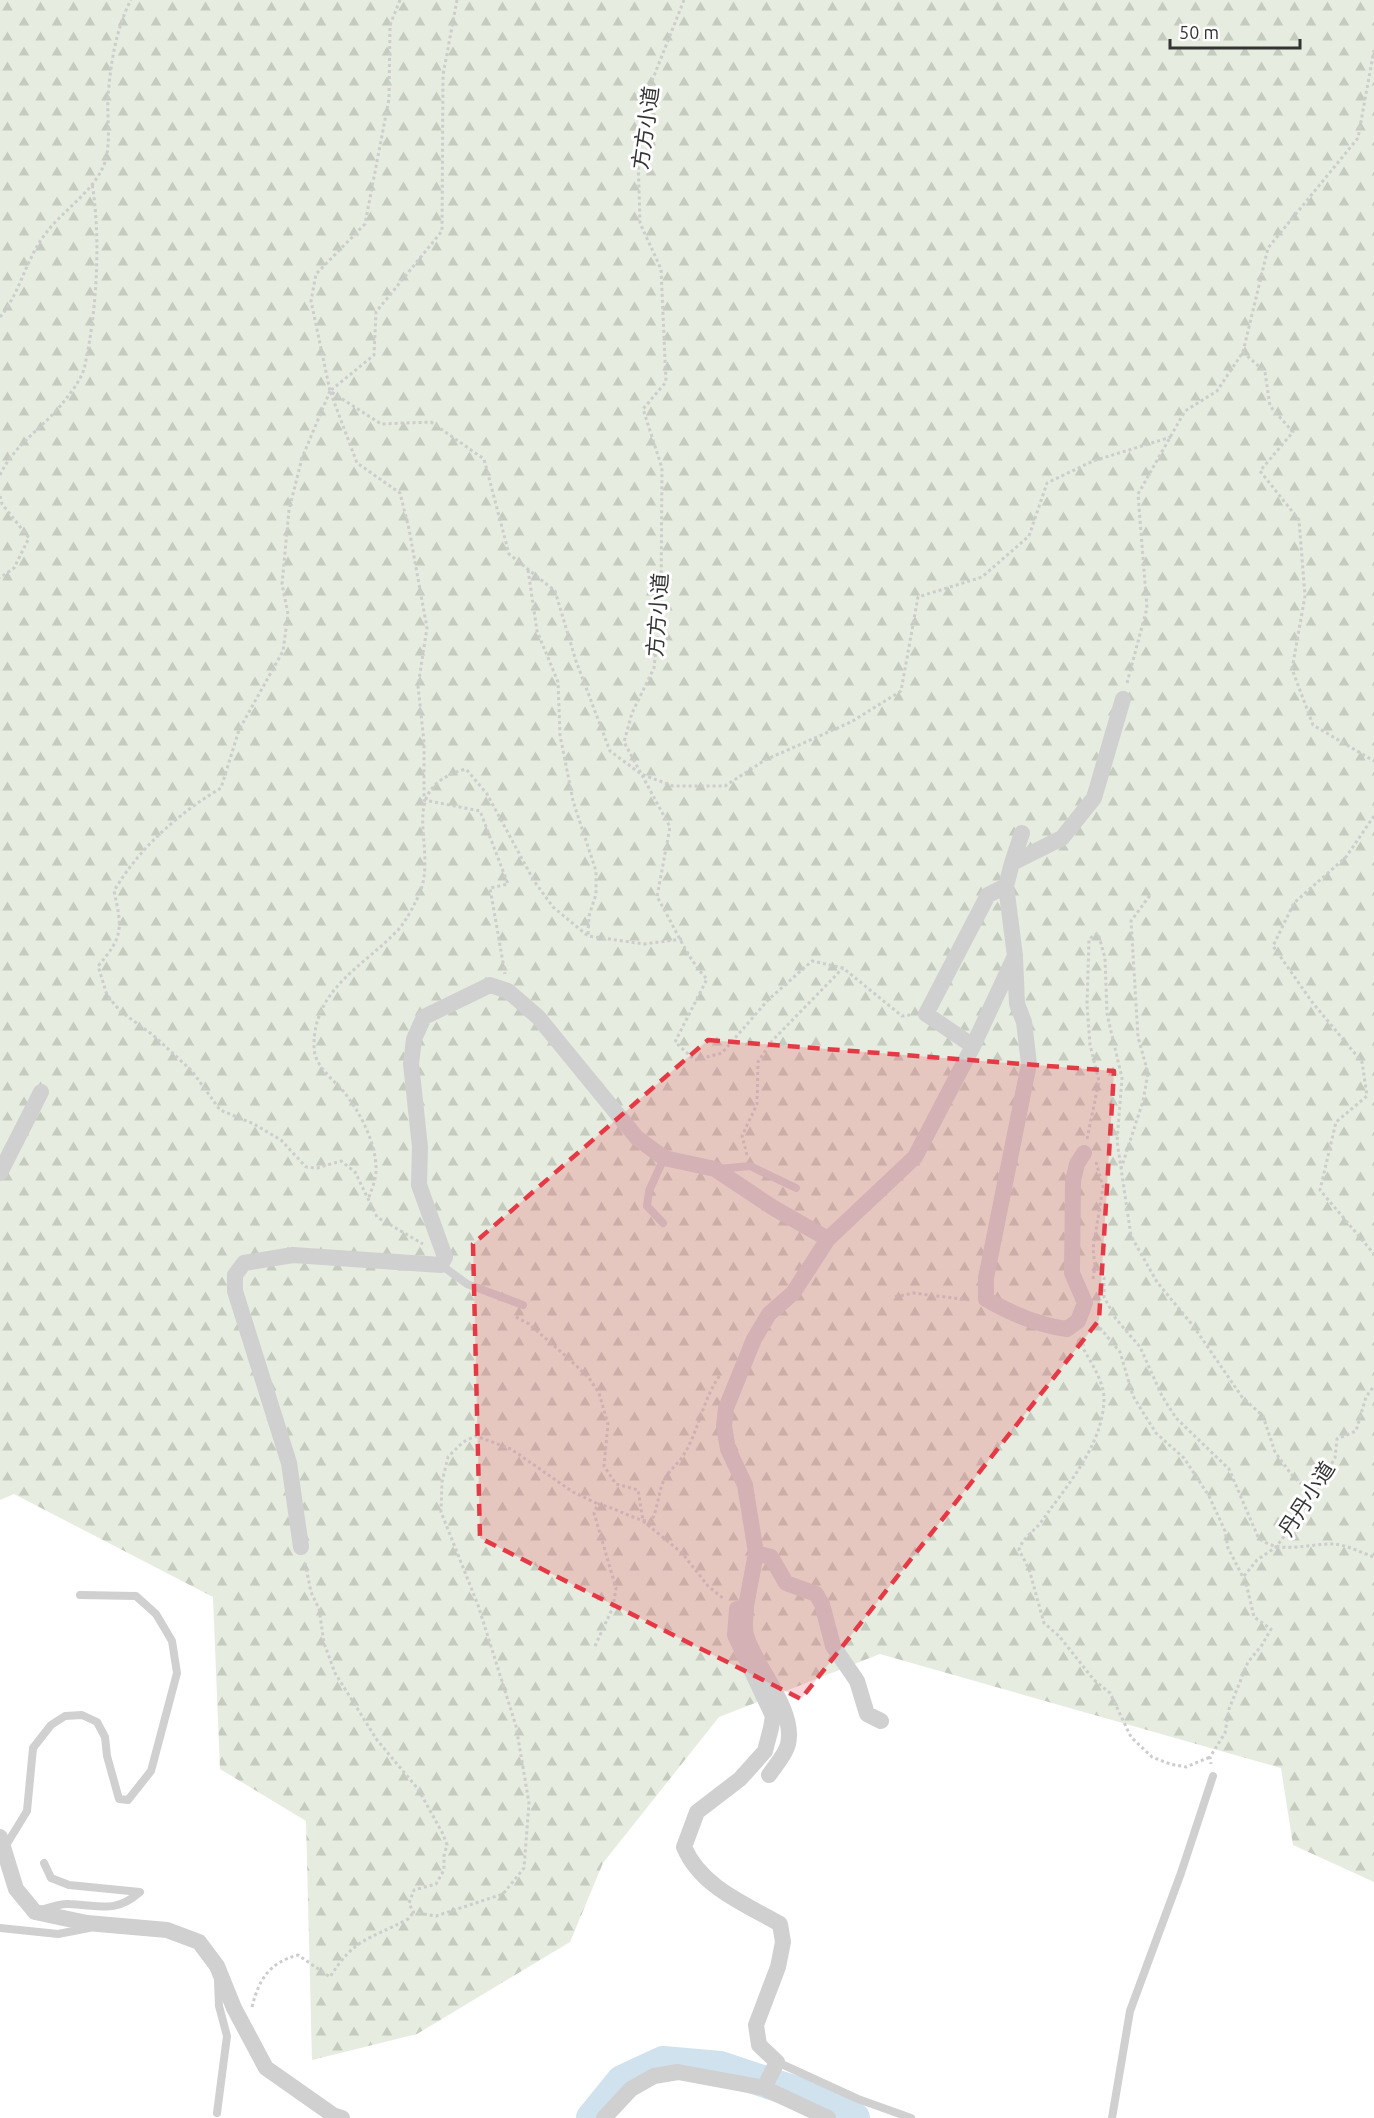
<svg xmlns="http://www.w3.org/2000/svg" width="1374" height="2118" font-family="Ubuntu,'Noto Sans SC',sans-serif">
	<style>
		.forest { fill: url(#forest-firs) }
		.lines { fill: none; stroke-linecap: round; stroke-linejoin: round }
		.river { stroke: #cfe2ee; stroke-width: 32 }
		.path { stroke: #cdcdcd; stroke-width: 3; stroke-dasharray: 3 3; stroke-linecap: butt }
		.service { stroke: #d0d0d0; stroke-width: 8 }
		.minor { stroke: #d0d0d0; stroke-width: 16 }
		.marked { fill: #e63946; fill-opacity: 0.2; stroke: #e63946; stroke-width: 4.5; stroke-dasharray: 12 8; stroke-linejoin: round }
		.labels { text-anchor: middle; stroke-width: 6; stroke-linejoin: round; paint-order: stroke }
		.street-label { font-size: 21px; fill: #333; stroke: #fff }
	</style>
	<defs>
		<pattern id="forest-firs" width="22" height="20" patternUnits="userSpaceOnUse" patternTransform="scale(1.5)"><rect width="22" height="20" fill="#e6ecdf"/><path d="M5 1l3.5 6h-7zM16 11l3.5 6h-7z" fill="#c6cbc0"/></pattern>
	</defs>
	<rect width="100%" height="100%" fill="#fff"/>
	<path class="forest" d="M0 0H1374V1882L1293 1845 1281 1768 880 1654 719 1717 603 1863 570 1942 417 2034 312 2060 306 1821 220 1769 213 1597 14 1494 0 1500Z"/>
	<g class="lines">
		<path class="river" d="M592 2118 622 2081 663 2062 720 2067 808 2096 854 2118"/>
		<path class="path" d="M400 0 390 25 389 99 365 224 316 274 311 301 330 391 381 424 431 422 484 459 509 554 555 591 576 661 610 751 641 774 673 786H725L765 760 851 722 901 691 918 597 982 577 1029 536 1047 483 1093 461 1171 437
			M457 0 443 75 442 231 376 312 374 355 330 391 357 463 400 493 409 529 427 628 418 686 424 742V800L480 811 508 884 490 888 505 974
			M684 0 650 86 638 156 640 223 661 269 666 382 643 409 662 468 661 600 654 668 632 713 624 742 670 827 657 897C673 923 687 959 707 979L675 1042 695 1060 722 1053 768 1000 812 961 843 968 902 1016 910 1015
			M0 317C21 292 26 258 46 233 64 209 95 191 105 162 111 143 107 118 108 98 110 66 116 28 131 0
			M1243 352 1268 248 1358 138 1374 50
			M330 391 302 458 289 510 282 584 288 614 283 651 239 730 221 788C179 813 139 848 114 891 122 928 124 936 98 966L107 995 120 1011 153 1035 192 1071 220 1110 254 1124 281 1140 306 1167 317 1168 341 1161 355 1172 377 1217 423 1244
			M0 475C15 443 45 427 65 400 73 390 83 377 85 365 97 309 101 239 92 183
			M0 496 2 504 29 538 14 568 0 578
			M528 570 537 631 558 682 560 735 573 801 596 871V894L589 916 588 936
			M1127 683 1147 608 1138 494 1185 411 1217 391 1243 352 1265 372 1270 406 1293 432 1260 471 1299 520 1305 596 1292 669 1313 725 1374 761
			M1374 816 1346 857 1294 903 1273 946 1312 1002 1362 1062 1367 1096 1336 1122 1320 1190 1374 1254
			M1087 1139 1099 1081 1090 1045 1087 1005 1089 939 1098 933 1105 958 1107 1014 1122 1078 1117 1141 1131 1236 1157 1282 1194 1327 1242 1397 1263 1416 1275 1452 1291 1474 1314 1496
			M747 1155 742 1136 757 1104 758 1062 771 1042 843 968
			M1096 1162 1103 1187 1093 1249 1095 1266 1104 1278V1297L1116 1319 1140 1347 1162 1396 1176 1418 1229 1469 1258 1537C1278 1556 1309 1543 1334 1544 1347 1545 1362 1553 1374 1557
			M1121 1169 1143 1101 1148 1073 1138 1037 1131 921 1151 894
			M369 1197C372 1189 376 1179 376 1171 377 1144 360 1112 344 1092 333 1079 314 1066 314 1047 313 989 363 967 398 930 406 921 412 909 417 899 443 850 390 790 466 769L487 794 534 881 553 907 588 936 644 944 682 939
			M1093 1279 1095 1266
			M895 1297 913 1293 970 1300
			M516 1317 529 1324 568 1358 589 1378 599 1393 608 1424 604 1466 616 1484 638 1490 643 1521 682 1553 708 1586 724 1599
			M1096 1323 1120 1352 1133 1396 1144 1414 1156 1433 1184 1458 1209 1496 1225 1531 1228 1548 1246 1583 1254 1617 1271 1629 1262 1645 1248 1662 1229 1709 1225 1733 1210 1757 1211 1764
			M1078 1339C1087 1357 1104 1379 1104 1399 1103 1444 1069 1483 1044 1518 1036 1531 1023 1536 1019 1550L1029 1569 1044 1623 1059 1636 1094 1680 1110 1693 1131 1737 1152 1757 1170 1764 1186 1767 1210 1757
			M305 1563 311 1592 319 1609 324 1643 335 1673 377 1740 418 1789 443 1834 447 1845 444 1856V1870L436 1884 414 1890 409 1903 413 1912 436 1916 503 1894 524 1868 529 1803 516 1726 478 1605 441 1512 442 1482 448 1457 463 1442 476 1436 511 1449 573 1492 598 1504
			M1244 1576 1257 1560 1276 1547 1304 1510 1335 1458 1337 1439 1356 1431 1366 1397 1374 1386
			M595 1646 613 1607 616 1588 594 1513 598 1504C617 1508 631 1519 651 1522 658 1508 658 1495 663 1482 668 1471 677 1465 683 1456 699 1431 702 1401 720 1375
			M252 2007C259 1979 269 1963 298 1955L330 1977C355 1937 369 1940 408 1919L413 1913"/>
		<path class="service" d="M718 1169 750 1166 796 1188
			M663 1223 647 1206 649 1191 664 1158
			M441 1265 467 1284 523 1305
			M5 1847 27 1811 33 1748 51 1725 65 1716 82 1715 97 1722 105 1737 107 1756 119 1799 128 1800 151 1771 177 1673 172 1641 156 1614 136 1596 80 1595
			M41 1910C49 1908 60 1903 69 1904 99 1905 115 1914 140 1892L69 1885 51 1878 44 1863
			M0 1928 58 1934 89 1928
			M777 2062 858 2099 911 2118
			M217 2113 227 2036 219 2006 218 1981
			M1112 2118 1130 2011 1181 1873 1213 1776"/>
		<path class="minor" d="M1012 863 1022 833
			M1015 957 1017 1004 1024 1022 1029 1064 986 1278V1299C1012 1314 1037 1325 1067 1329L1078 1321 1085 1303 1072 1273 1073 1181 1077 1164 1084 1153
			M973 1046 926 1014 988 895 1006 886
			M0 1173 41 1092
			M828 1239 915 1157 973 1046 1015 956 1006 886 1012 863 1062 838 1094 798 1123 699
			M301 1547 289 1463 235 1291V1275L244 1263 293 1255 441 1265 445 1257 419 1185 420 1147 411 1064 414 1039 424 1017 490 985 508 991 538 1017 637 1138 664 1158 715 1169 772 1207 828 1239 793 1293 769 1314 754 1339 726 1408 724 1426 728 1449 745 1485 756 1553
			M746 1606 756 1553 771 1557 786 1583 816 1594 822 1604 833 1646 857 1681 867 1714 881 1721
			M0 1837 16 1889 35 1912 87 1923 167 1930 199 1942 217 1966 234 2008 266 2068 333 2115 342 2118
			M764 2088 777 2062 759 2045 756 2025 778 1967 783 1942 780 1924C745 1904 701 1887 684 1847L697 1812 740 1779 765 1751 771 1728 773 1716 735 1635 737 1609 746 1606C746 1616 743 1629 747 1638 757 1669 796 1711 788 1744 786 1754 775 1766 769 1775
			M604 2118 631 2089 654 2076 678 2072 764 2088 828 2118"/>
	</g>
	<path class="marked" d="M708 1040 1114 1071 1099 1320 801 1699 480 1538 473 1244Z"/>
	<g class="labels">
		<g class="street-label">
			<text transform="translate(646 128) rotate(-82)" y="7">方方小道</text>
			<text transform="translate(658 615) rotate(-86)" y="7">方方小道</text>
			<text transform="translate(1307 1499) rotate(-57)" y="7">丹丹小道</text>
		</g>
	</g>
	<path d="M1170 39v9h130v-9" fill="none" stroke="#333333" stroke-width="3"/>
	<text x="1179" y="39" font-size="18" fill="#333333" stroke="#ffffff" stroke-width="4.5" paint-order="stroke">50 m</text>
</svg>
